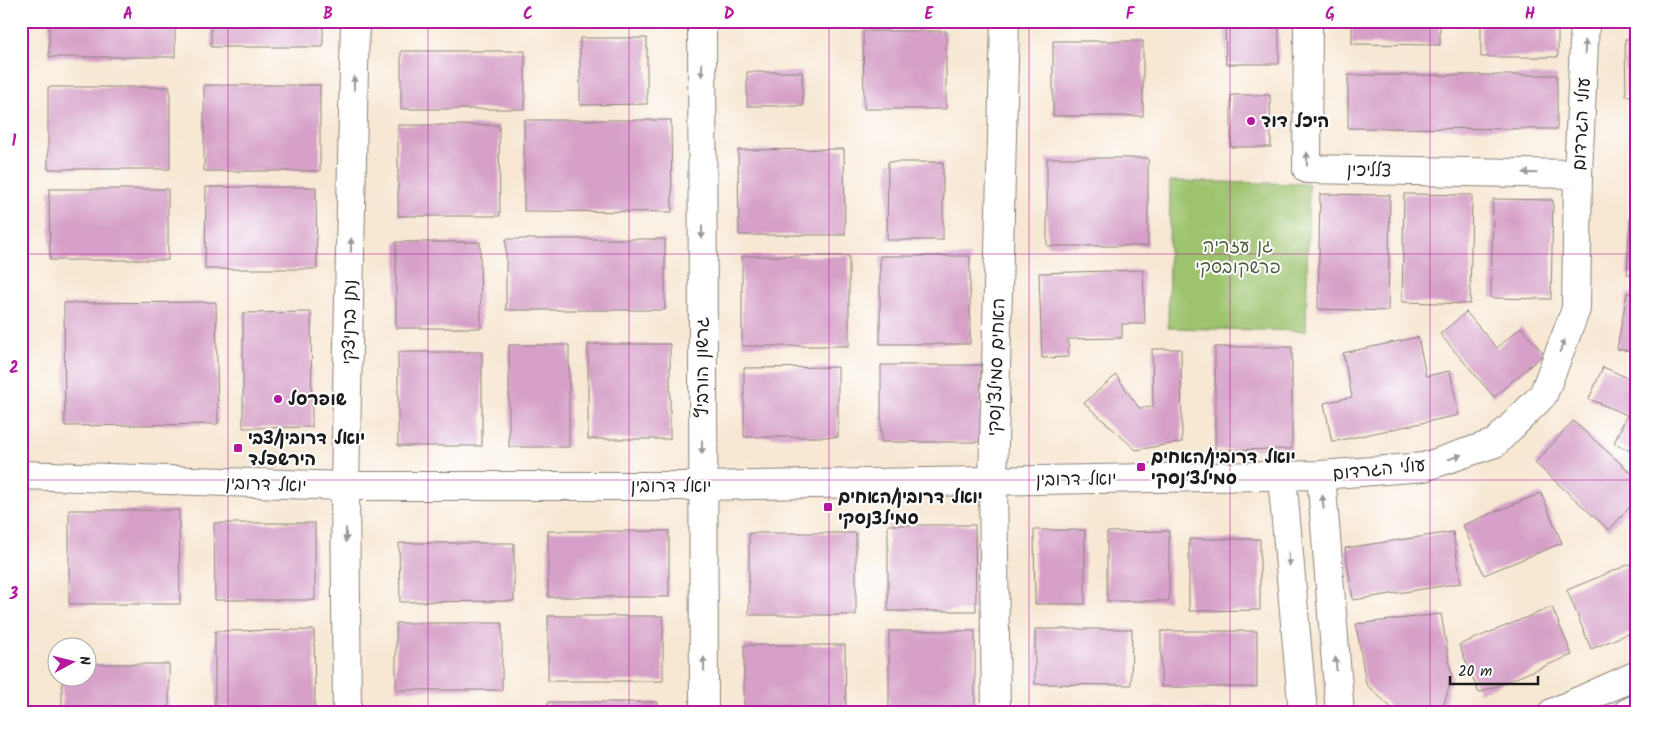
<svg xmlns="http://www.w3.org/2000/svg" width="1658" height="734" font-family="Kalam,'Playpen Sans Hebrew',sans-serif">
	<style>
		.built { fill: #e0d4f4 }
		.green { fill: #9dc36e; stroke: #5c7045 }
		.building { fill: #d6a0c8 }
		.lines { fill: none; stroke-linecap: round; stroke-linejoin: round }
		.minor-casing { stroke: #8a8278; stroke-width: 30 }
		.major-casing { stroke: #8a8278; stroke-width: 30 }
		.minor { stroke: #fff; stroke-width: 28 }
		.major { stroke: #fff; stroke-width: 28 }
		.oneway { fill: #999 }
		.grid { fill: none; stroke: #b5179e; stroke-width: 1; stroke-opacity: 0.55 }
		.poi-dot { fill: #b5179e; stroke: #fff; stroke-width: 2 }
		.labels { text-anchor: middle; stroke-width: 4; stroke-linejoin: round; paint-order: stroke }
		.poi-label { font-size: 18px; font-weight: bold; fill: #1c1c1c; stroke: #fff; text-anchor: start }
		.street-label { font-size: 18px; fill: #1c1c1c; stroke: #fff }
		.park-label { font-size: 18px; fill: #505f3d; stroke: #fff }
		.neatline { fill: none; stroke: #b5179e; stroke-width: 2 }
		.grid-label { font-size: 16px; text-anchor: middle; font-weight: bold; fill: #b5179e }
	</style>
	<rect width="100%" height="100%" fill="#fff"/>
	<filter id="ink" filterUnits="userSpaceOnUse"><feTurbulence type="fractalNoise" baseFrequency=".02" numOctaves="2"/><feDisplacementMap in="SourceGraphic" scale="10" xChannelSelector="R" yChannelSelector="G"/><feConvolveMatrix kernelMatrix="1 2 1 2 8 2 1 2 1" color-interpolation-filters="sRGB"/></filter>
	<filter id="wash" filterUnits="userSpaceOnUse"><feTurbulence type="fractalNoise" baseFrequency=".0096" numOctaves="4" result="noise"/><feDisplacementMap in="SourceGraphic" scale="20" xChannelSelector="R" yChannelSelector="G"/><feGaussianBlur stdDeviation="1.12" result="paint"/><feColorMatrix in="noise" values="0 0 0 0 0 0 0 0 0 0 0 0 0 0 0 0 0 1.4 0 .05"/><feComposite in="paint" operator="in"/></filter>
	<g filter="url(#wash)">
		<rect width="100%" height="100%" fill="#f7e7d3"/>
		<path class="built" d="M383 708H501V713H383Z"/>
		<path class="green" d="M1170 181 1309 184 1306 331 1168 328Z"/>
		<g id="blocks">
			<path class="building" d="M49 21H175V57H49Z
				M211 21H323V47H211Z
				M1225 21H1279V64H1226Z
				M1352 21H1440V45L1352 44Z
				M1481 21H1558V57H1481Z
				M863 31H946V109H864Z
				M580 38H647V104L580 105Z
				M1625 39H1637V96H1626Z
				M1053 41H1143V116H1053Z
				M401 51H525V109H401Z
				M747 72H802L803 106H747Z
				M1348 75H1557V129L1348 128Z
				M204 85H320V171H204Z
				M48 87H170V169H48Z
				M1231 95H1270L1271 147H1231Z
				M524 120H671L672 212 524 211Z
				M398 125H499L500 216H398Z
				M1633 134H1637V190H1633Z
				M844 149 845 235H739L738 150Z
				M1047 158H1148V246H1047Z
				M888 162H943V240H887Z
				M206 187H316L317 269H205Z
				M49 189H168V260H50Z
				M1320 194 1390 195 1388 311 1318 309Z
				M1404 194 1472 195 1470 304 1402 302Z
				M1493 199 1553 200 1551 299 1491 298Z
				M1630 218H1637V274H1627Z
				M506 239H665V310H506Z
				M396 242H480L481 328H396Z
				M742 256H849V346H742Z
				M880 256H970V344H880Z
				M1143 270 1145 324H1122V338L1068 339 1069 357 1042 358 1039 273Z
				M1627 293 1637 294V352L1617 349Z
				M216 302 218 424 65 426 64 303Z
				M311 312 312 427 243 428V313Z
				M1466 312 1497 348 1521 327 1544 354 1494 397 1440 334Z
				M1418 337 1426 376 1450 371 1459 415 1332 442 1324 403 1352 397 1343 353Z
				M588 344H670V439H588Z
				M509 345H569V447H509Z
				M1215 347H1292V449L1215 450Z
				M1152 349H1181L1182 442 1136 450 1084 403 1116 375 1139 408 1153 407Z
				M398 352H482V446H398Z
				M881 365H981L980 442H881Z
				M838 367V437H744V368Z
				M1603 367 1637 382V454L1614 443 1627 415 1589 399Z
				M1573 421 1637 478V499L1609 530 1535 463Z
				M1541 493 1562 543 1484 575 1463 525Z
				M69 510H179L180 604H69Z
				M214 523H315V600H215Z
				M888 525H975L976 611H888Z
				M1034 530H1085V604H1035Z
				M548 531H669V597H548Z
				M1169 531V601H1107V532Z
				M1453 532 1461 583 1353 600 1345 548Z
				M749 533H856V615H749Z
				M1189 539H1260V610L1189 611Z
				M399 543H514V601L400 602Z
				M1635 562 1637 567V630L1591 649 1567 590Z
				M1552 607 1572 655 1479 693 1459 645Z
				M1441 614 1452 677 1442 711 1397 713 1366 684 1356 624Z
				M548 616H663V681H548Z
				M396 623H502V690H396Z
				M1035 629H1132L1131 685 1035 684Z
				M314 630 315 707H215V631Z
				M889 631H975V712H889Z
				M1161 631H1257V687H1161Z
				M744 645H845L846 713H744Z
				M88 664H169V713H62V676H88Z
				M548 702H658V713H548Z
				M1149 707 1226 711V713H1148Z"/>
		</g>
	</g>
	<g filter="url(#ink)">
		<use href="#blocks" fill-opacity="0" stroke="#8a8278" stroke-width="1"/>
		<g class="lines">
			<defs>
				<path id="minor" d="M702 21 704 713
					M1308 21 1307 169 1578 174
					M21 475 345 486H702L1321 475 1424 467 1495 443 1543 395 1576 309 1578 174 1585 21
					M1321 475 1340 713
					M1282 476 1303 713
					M347 713 345 486 355 21
					M996 713 993 481 1005 21"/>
				<path id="major" d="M1552 713 1637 675
					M1627 713 1637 708"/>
			</defs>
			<use href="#minor" class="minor-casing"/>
			<use href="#major" class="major-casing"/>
			<use href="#minor" class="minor"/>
			<use href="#major" class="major"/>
		</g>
		<defs><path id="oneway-solid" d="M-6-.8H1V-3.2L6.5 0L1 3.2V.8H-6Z" transform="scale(1.25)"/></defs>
		<g class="oneway">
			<use href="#oneway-solid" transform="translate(1585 47) rotate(-88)"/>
			<use href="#oneway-solid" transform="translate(702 70) rotate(90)"/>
			<use href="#oneway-solid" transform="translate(354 83) rotate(-89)"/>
			<use href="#oneway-solid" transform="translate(1307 159) rotate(-89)"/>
			<use href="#oneway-solid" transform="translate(1530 173) rotate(-179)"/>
			<use href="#oneway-solid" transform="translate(702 232) rotate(90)"/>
			<use href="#oneway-solid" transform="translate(351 245) rotate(-89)"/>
			<use href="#oneway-solid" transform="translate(1562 346) rotate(-69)"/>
			<use href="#oneway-solid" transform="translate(702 447) rotate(90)"/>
			<use href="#oneway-solid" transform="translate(1455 457) rotate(-19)"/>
			<use href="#oneway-solid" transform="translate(1323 502) rotate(-95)"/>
			<use href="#oneway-solid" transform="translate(346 535) rotate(90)"/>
			<use href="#oneway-solid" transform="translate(1289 559) rotate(85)"/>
			<use href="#oneway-solid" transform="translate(704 664) rotate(-91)"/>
			<use href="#oneway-solid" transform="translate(1336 664) rotate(-95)"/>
		</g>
	</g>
	<path class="grid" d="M228 21V713M428 21V713M629 21V713M829 21V713M1029 21V713M1230 21V713M1430 21V713M21 254H1637M21 480H1637"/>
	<g class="poi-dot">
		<circle cx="1251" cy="121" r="5"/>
		<circle cx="278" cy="399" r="5"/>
		<rect x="233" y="443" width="10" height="10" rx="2.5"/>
		<rect x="1136" y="462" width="10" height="10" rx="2.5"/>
		<rect x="823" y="502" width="10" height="10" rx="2.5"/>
	</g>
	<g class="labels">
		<g class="poi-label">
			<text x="1261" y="127">היכל דוד</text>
			<text x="288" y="405">שופרסל</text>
			<text x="248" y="444">יואל דרובין/צבי<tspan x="248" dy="21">הירשפלד</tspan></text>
			<text x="1151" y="463">יואל דרובין/האחים<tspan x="1151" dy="21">סמילצ׳נסקי</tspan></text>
			<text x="838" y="503">יואל דרובין/האחים<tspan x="838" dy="21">סמילצנסקי</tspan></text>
		</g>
		<g class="street-label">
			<text transform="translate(1581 124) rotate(-87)" y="6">עולי הגרדום</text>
			<text transform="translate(1369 170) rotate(1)" y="6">צלליכין</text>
			<text transform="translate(349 322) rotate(-89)" y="6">נתן ברניצקי</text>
			<text transform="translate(702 367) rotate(-90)" y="6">גרשון הורביץ</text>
			<text transform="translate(996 367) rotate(-88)" y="6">האחים סמילצ'נסקי</text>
			<text transform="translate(1379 469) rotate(-6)" y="6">עולי הגרדום</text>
			<text transform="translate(1076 479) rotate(-1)" y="6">יואל דרובין</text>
			<text transform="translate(266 484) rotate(2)" y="6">יואל דרובין</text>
			<text x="671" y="492">יואל דרובין</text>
		</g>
		<g class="park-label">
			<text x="1238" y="252">גן עזריה<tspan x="1238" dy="21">פרשקובסקי</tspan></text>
		</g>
	</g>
	<rect width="1658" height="734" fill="none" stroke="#fff" stroke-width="55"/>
	<g transform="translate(72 662) rotate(83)"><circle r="24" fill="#ffffff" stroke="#a4a4a4"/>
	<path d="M0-4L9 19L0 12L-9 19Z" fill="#b5179e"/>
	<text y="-8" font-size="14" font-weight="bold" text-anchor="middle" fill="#1c1c1c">N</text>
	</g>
	<path d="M1450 676v8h88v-8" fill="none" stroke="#1c1c1c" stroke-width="2.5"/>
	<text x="1458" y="676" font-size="15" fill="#1c1c1c" stroke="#ffffff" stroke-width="4" paint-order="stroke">20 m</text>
	<rect x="28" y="28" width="1602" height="678" class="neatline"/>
	<g class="grid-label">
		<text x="128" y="19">A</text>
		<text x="328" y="19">B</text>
		<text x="528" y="19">C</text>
		<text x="729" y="19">D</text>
		<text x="929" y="19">E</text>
		<text x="1130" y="19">F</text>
		<text x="1330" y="19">G</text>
		<text x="1530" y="19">H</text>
		<text x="14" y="146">1</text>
		<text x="14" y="373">2</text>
		<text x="14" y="599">3</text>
	</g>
</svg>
